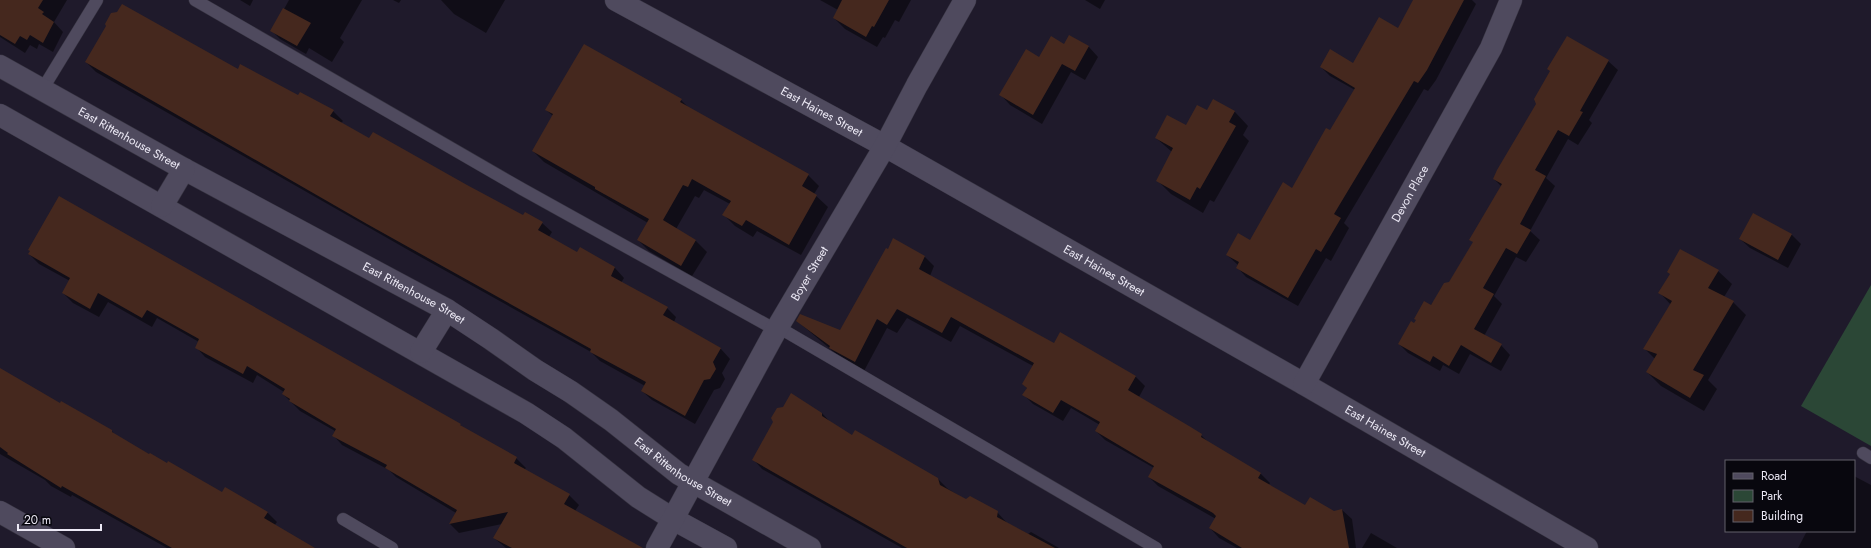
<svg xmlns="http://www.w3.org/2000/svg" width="1871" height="548" font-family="Jost,sans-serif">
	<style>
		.green { fill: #2b4736 }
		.shadow { fill: #0007 }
		.building { fill: #45281e }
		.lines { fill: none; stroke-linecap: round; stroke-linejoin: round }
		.service-casing { stroke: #363340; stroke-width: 13 }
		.minor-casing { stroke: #363340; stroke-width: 23 }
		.service { stroke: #4f4a5e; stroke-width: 12 }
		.minor { stroke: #4f4a5e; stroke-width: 22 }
		.labels { text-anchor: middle; stroke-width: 3; stroke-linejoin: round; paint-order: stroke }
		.street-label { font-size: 12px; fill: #ece9f5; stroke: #08070e }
	</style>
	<rect width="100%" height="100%" fill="#1f1a2b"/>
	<path class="green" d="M1871 285V446L1801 406Z"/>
	<path class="shadow" d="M0 0H67L54 22 63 32 53 52 39 44 37 49 30 45 25 53 0 37Z
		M240 0H253L250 6Z
		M289 0H362L340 38 344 42 332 62 309 48 306 54 280 39 272 31Z
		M393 0H401L399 3Z
		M441 0H505L486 33 454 14Z
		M820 0H911L899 22 895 20 885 38 883 37 877 47 845 29 834 18 838 10Z
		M1085 0H1105L1100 9Z
		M1414 0H1472L1476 4 1436 80 1428 91 1424 89 1344 223 1349 228 1331 261 1326 258 1298 306 1246 277 1237 267 1238 265 1227 255 1250 241 1293 189 1331 132 1355 90 1330 76 1321 67 1354 64 1399 29Z
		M1070 36 1089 47 1098 57 1085 80 1071 72 1042 124 1010 105 1001 95 1039 59 1065 45Z
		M1608 61 1618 70 1589 120 1592 123 1578 145 1568 139 1546 178 1555 186 1530 231 1540 240 1526 262 1516 257 1494 296 1502 304 1484 336 1501 345 1510 355 1501 371 1470 354 1459 374 1443 365 1440 371 1408 353 1399 344 1449 283 1474 242 1501 186 1494 179Z
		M86 62 238 70 333 111 343 121 341 123 369 140 523 216 542 223 552 232 549 237 578 254 580 249 615 268 624 278 621 283 667 308 676 317 674 322 721 349 730 359 722 373 725 379 720 388 714 390 695 424 652 400 642 391 645 386 600 361 591 352 410 251 96 72Z
		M681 100 690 109 808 175 819 186 814 194 828 207 801 255 757 231 753 237 735 226 724 215 730 204 704 190 699 198 695 196 676 229 696 241 707 252 692 276 649 251 638 240 648 223 544 162 533 151 553 116 546 110Z
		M1214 101 1235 112 1248 126 1243 135 1249 141 1214 202 1210 200 1203 213 1171 194 1158 181 1172 152 1156 138 1187 127 1207 112Z
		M1753 214 1792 235 1801 244 1788 268 1750 248 1740 239Z
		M894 240 925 257 934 266 930 276 1054 344 1060 333 1136 377 1145 386 1139 397 1201 435 1210 444 1261 474 1270 483 1269 485 1305 507 1334 512 1342 510 1352 519 1356 548H1237L1219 538 1210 528 1216 519 1158 486 1149 477 1154 468 1105 440 1096 431 1100 425 1071 408 1063 421 1033 404 1024 395 1027 388 1023 384 1033 366 960 326 951 342 907 318 897 333 887 328 864 371 840 357 797 321 840 331Z
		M1681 250 1718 271 1732 284 1724 297 1733 302 1746 315 1708 380 1717 389 1704 411 1661 386 1647 372 1655 359 1645 349 1671 305 1660 293 1671 274Z
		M29 254 460 425 465 429 516 458 526 468 524 470 569 495 579 505 575 511 627 548H506L494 538 502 524 459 533 450 524 456 513 396 477 389 470 342 445 333 435 335 431 300 411 283 394 284 392 257 375 253 383 205 357 196 347 199 342 157 318 152 327 108 302 99 317 73 303 63 293 70 281 39 264Z
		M0 370 60 405 111 430 116 436 150 455 222 494 267 512 277 522 274 526 307 548H167L72 495 71 497 51 486 45 480 0 454Z
		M822 413 831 423 852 436 938 479 948 489 966 500 997 512 1007 523 1028 534 1031 532 1059 548H902L762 469 753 459Z
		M1854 476 1871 485V548H1798L1807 531H1854Z
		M1371 533 1397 548H1362Z"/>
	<path class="building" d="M0 0H43L38 8 44 12 42 14 54 22 43 43 30 35 27 40 20 36 15 44 0 35Z
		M842 0H889L874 27 872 26 866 37 833 18Z
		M1413 0H1464L1427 70 1418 83 1414 81 1334 214 1341 218 1321 252 1316 249 1288 298 1236 268 1239 262 1226 255 1238 233 1250 240 1283 182 1292 188 1326 128 1330 130 1355 88 1320 67 1330 49 1353 63 1379 17 1398 28Z
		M122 4 238 69 240 64 298 95 300 92 334 110 330 116 369 138 373 132 467 185 523 215 525 212 543 222 538 230 577 252 580 247 615 267 611 276 668 307 663 315 721 348 713 362 716 369 710 379 704 380 685 416 641 391 646 382 590 352 591 349 367 224 85 62 106 26 105 24 111 13 117 12Z
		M283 8 311 23 297 46 270 31Z
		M1069 35 1089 46 1075 71 1062 64 1033 115 999 95 1026 49 1039 57 1051 36 1064 44Z
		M1567 36 1609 60 1580 111 1583 112 1569 136 1558 130 1535 170 1546 176 1520 224 1531 230 1517 254 1506 248 1483 288 1494 294 1474 329 1502 344 1491 363 1461 345 1449 366 1433 356 1430 362 1398 344 1411 321 1414 323 1416 320 1414 319 1424 301 1431 305 1444 283 1449 282 1473 242 1469 240 1502 184 1493 179 1497 170 1536 104 1534 99 1550 71 1547 69Z
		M584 44 682 99 680 102 809 174 802 186 817 195 789 245 746 220 742 226 722 215 731 201 692 179 688 187 683 185 663 220 696 240 681 266 637 240 649 219 595 189V187L532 151 553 114 545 110Z
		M1213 99 1235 111 1229 122 1236 126 1200 189 1197 187 1190 200 1156 181 1173 148 1155 138 1167 115 1186 125 1197 105 1207 110Z
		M59 196 408 394 461 424 460 425 517 457 514 463 570 494 564 504 643 548H512L493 538 508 512 449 524 457 510 385 468 387 465 332 436 336 429 289 401 290 399 282 394 285 389 247 366 243 374 195 348 199 339 147 310 142 318 98 293 90 309 62 293 70 278 28 254 30 251 28 250Z
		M1753 213 1792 234 1778 260 1739 239Z
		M893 238 925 256 919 269 1054 343 1060 332 1136 376 1128 390 1189 426 1202 434 1201 437 1261 473 1258 478 1305 505 1310 497 1334 511 1342 509 1349 548H1242L1209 528 1216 516 1213 513 1148 477 1154 466 1095 431 1100 422 1061 400 1053 413 1022 395 1027 388 1022 384 1034 363 951 317 942 333 897 309 887 325 877 319 855 362 829 348 830 346 796 321 800 314 840 330 886 248 888 249Z
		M1680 249 1719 270 1708 288 1734 301 1693 370 1704 375 1690 398 1646 372 1657 354 1643 349 1672 301 1658 293 1670 274 1667 272Z
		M0 368 60 403 61 401 112 430V432L149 454 150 453 167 463 168 461 222 492 225 487 268 512 264 518 315 548H172L62 486 61 488 7 454 8 453 0 447Z
		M791 393 822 413V416L852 435 855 430 938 478 940 485 966 499 970 496 998 511 997 517 1055 548H907L794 484 752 460 773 422 771 418 777 408 783 407Z"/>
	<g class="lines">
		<defs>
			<path id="service" d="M195 0 522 189 776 330
				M42 90 97 0
				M778 327 1156 548
				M1863 453 1871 458
				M343 519 392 548"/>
			<g id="minor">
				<path id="s1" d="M616 0 885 146 1304 384 1587 548"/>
				<path id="s2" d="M0 66 184 169 447 310 491 339 535 370 571 392 611 420 679 474 810 548"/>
				<path d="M0 115 526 413 564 438 638 497 673 519 726 548"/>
				<path d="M162 206 184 169"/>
				<path d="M421 352 447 310"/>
				<path id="s3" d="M1304 384 1491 48 1511 0"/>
				<path d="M0 512 64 548"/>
				<path id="s4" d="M657 548 776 330 885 146 917 85 965 0"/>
			</g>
		</defs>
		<use href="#service" class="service-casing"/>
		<use href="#minor" class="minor-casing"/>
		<use href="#service" class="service"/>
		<use href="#minor" class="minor"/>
	</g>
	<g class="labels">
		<g class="street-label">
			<text dy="4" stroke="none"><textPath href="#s1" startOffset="234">East Haines Street</textPath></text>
			<text dy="4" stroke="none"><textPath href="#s2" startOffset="148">East Rittenhouse Street</textPath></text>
			<text dy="4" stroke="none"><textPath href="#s3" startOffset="218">Devon Place</textPath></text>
			<text dy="4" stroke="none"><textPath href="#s1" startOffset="558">East Haines Street</textPath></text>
			<text dy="4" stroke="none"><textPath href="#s4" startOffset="314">Boyer Street</textPath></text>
			<text dy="4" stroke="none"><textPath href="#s2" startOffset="472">East Rittenhouse Street</textPath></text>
			<text dy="4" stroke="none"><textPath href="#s1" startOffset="882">East Haines Street</textPath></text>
			<text dy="4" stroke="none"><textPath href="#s2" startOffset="796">East Rittenhouse Street</textPath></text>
		</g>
	</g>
	<rect x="1725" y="460" width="130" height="72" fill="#08070e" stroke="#63616a"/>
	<rect x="1733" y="473" width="20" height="6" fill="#4f4a5e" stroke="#63616a"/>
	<text x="1761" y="480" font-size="12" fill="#ece9f5">Road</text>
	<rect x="1733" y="490" width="20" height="12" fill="#2b4736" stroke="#63616a"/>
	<text x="1761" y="500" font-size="12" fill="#ece9f5">Park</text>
	<rect x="1733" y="510" width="20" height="12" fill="#45281e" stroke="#63616a"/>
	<text x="1761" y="520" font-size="12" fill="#ece9f5">Building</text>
	<path d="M18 524v6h83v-6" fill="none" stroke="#ece9f5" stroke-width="2"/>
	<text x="24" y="524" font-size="12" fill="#ece9f5" stroke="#08070e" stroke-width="3" paint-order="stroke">20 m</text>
</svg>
